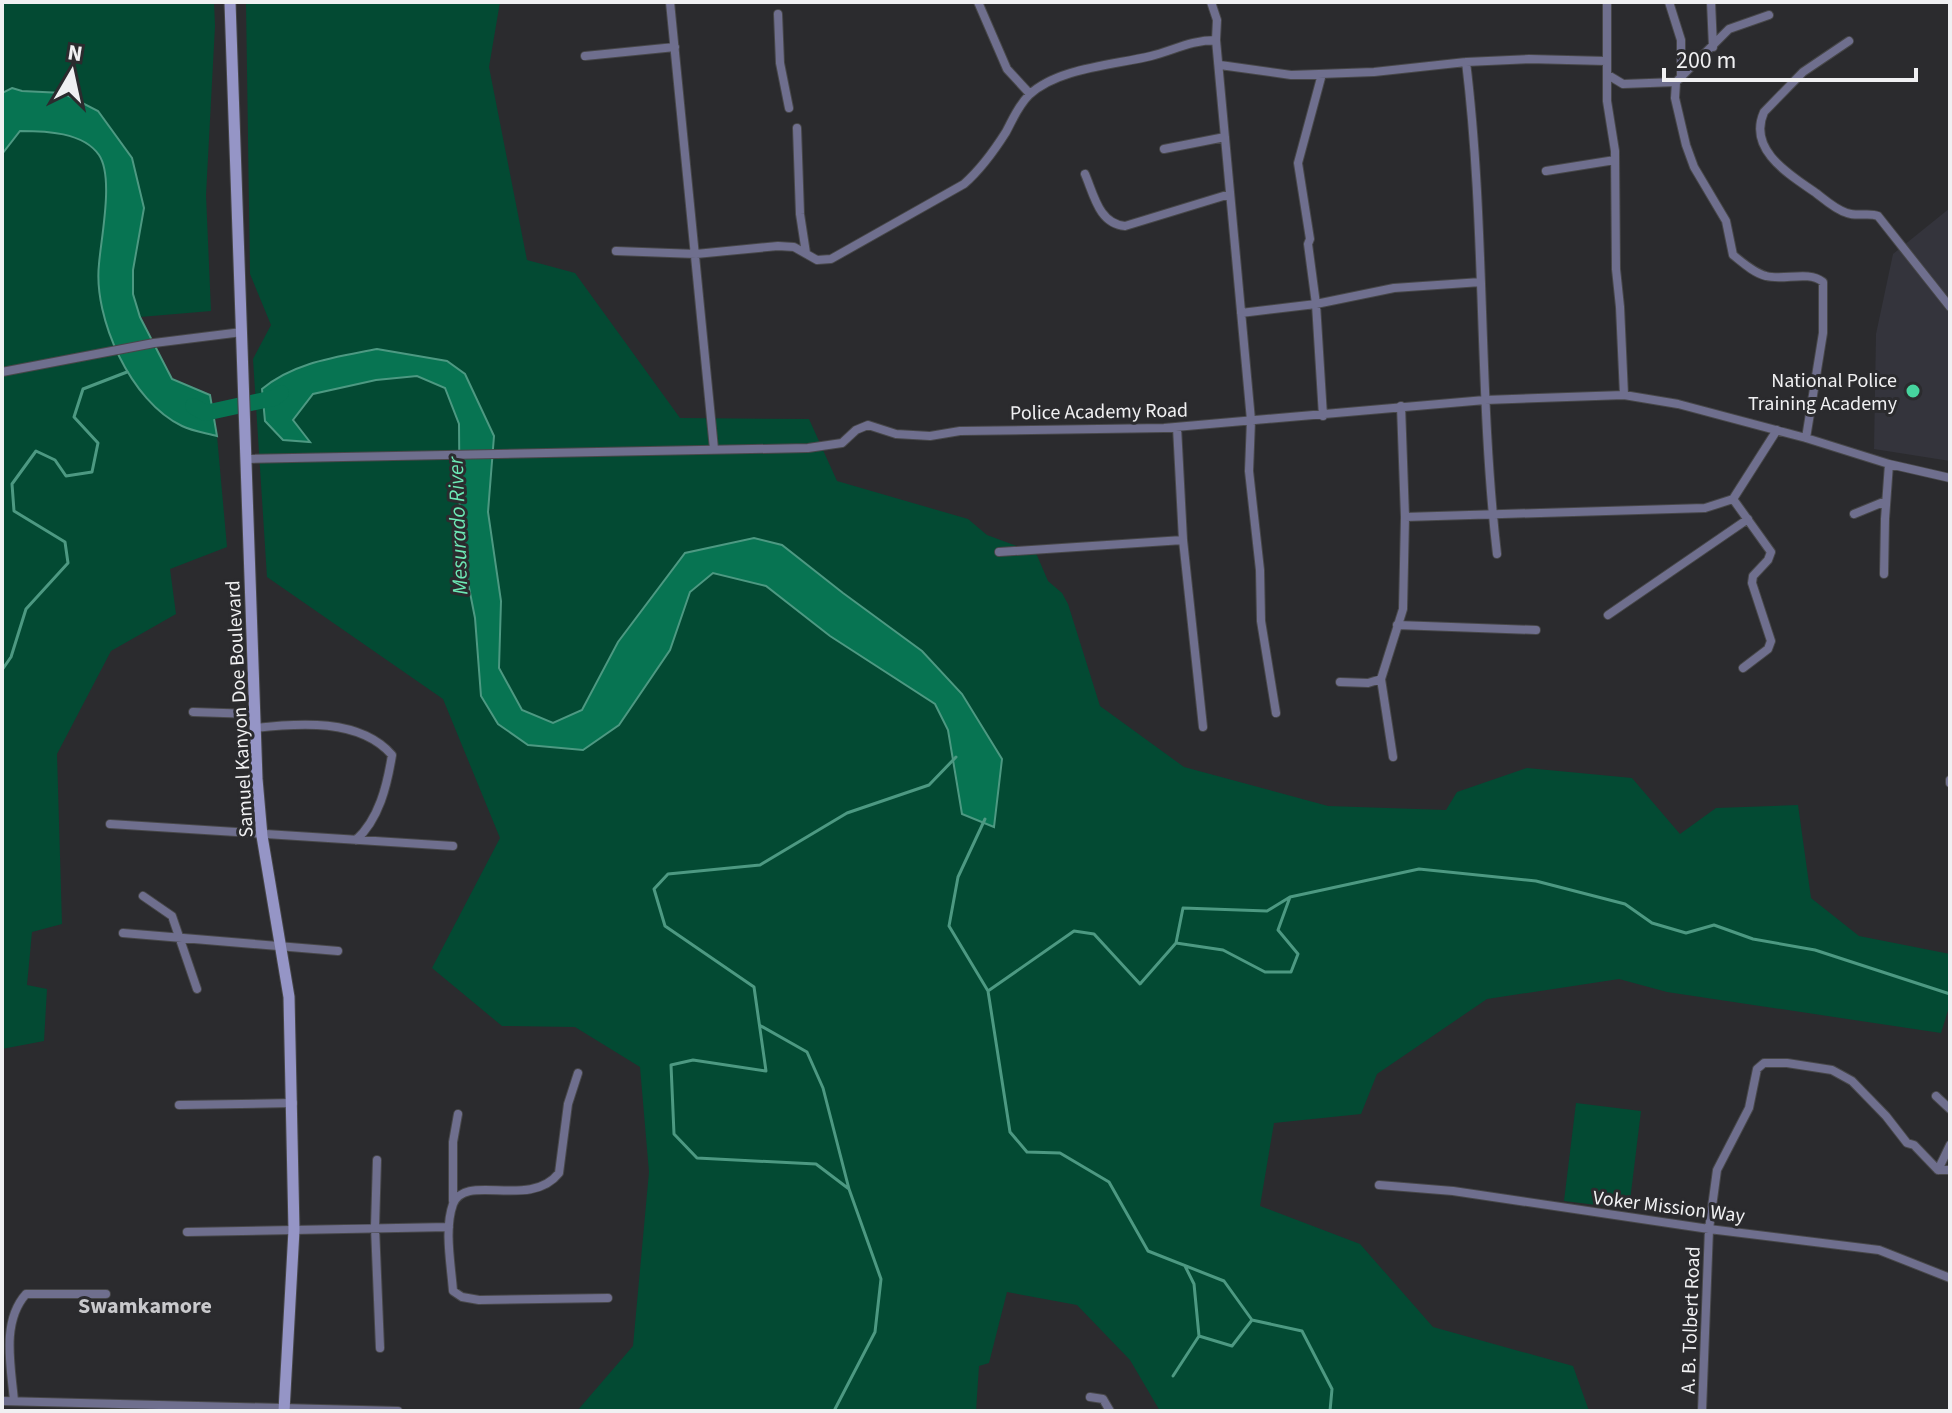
<svg xmlns="http://www.w3.org/2000/svg" width="1952" height="1413" font-family="'Source Sans 3',sans-serif">
	<style>
		.built { fill: #34343c }
		.green { fill: #034a33 }
		.water { fill: #077452; stroke: #4d9982; stroke-width: 2 }
		.lines { fill: none; stroke-linecap: round; stroke-linejoin: round }
		.stream { stroke: #4d9982; stroke-width: 3 }
		.river { stroke: #077452; stroke-width: 16 }
		.street-casing { stroke: #474749; stroke-width: 10 }
		.secondary-casing { stroke: #474749; stroke-width: 13 }
		.street { stroke: #6f6f8e; stroke-width: 8 }
		.secondary { stroke: #9595c6; stroke-width: 11 }
		.poi-dot { fill: #46d49e; stroke: #2b2b2e; stroke-width: 3 }
		.labels { text-anchor: middle; stroke-width: 6; stroke-linejoin: round; paint-order: stroke }
		.poi-label { font-size: 20px; fill: #f0f0f2; stroke: #2b2b2e; text-anchor: end }
		.street-label { font-size: 20px; fill: #f0f0f2; stroke: #2b2b2e }
		.water-label { font-size: 22px; font-style: italic; fill: #6de9b5; stroke: #2b2b2e }
		.neighbourhood-label { font-size: 22px; font-weight: bold; fill: #c9c9cc; stroke: #2b2b2e }
	</style>
	<rect width="100%" height="100%" fill="#2b2b2e"/>
	<path class="built" d="M1950 208V461L1874 449 1876 334 1893 254Z"/>
	<path class="green" d="M2 2H214L215 26 206 195 211 311 140 317 133 294V270L144 208 98 111 63 93 22 91 12 88 2 93Z
		M246 2H500L489 67 527 260 575 273 680 418 809 419 837 481 968 519 987 535 1036 553 1048 581 1062 593 1068 604 1100 706 1184 767 1328 806 1446 810 1457 792 1527 768 1632 778 1680 834 1716 808 1798 805 1811 898 1859 936 1950 954V1004L1941 1033 1667 992 1619 979 1487 999 1377 1074 1361 1114 1274 1123 1260 1206 1360 1244 1433 1327 1573 1366 1589 1411H1160L1130 1360 1077 1305 1007 1292 989 1363 979 1366 976 1411H577L633 1346 649 1172 640 1067 575 1027 502 1026 432 968 500 838 443 699 267 577 253 359 271 325 250 274Z
		M20 131C46 131 83 132 99 155 114 176 101 239 99 264 93 318 131 402 182 426 192 431 206 433 217 436L227 547 170 569 176 614 111 651 57 754 62 924 32 932 27 985 47 989 44 1041 2 1049V154Z
		M1576 1103 1641 1111 1629 1209 1564 1201Z"/>
	<path class="water" d="M12 88 22 91 63 93 98 111 132 158 144 208 133 270V294L140 317 172 379 210 395 217 436C206 433 192 431 182 426 131 402 93 318 99 264 101 238 114 177 99 155 83 132 46 131 20 131L2 154V93Z
		M377 349 447 361 465 374 494 436 488 512 501 601 499 668 522 710 553 723 582 710 618 642 685 553 754 538 782 545 843 593 922 651 962 694 1002 759 994 827 962 814 948 730 935 704 830 636 766 586 713 573 690 592 670 650 619 725 583 750 528 745 498 724 481 696 475 618 460 542 459 424 445 388 417 376 376 380 313 394 293 420 310 442 283 440 265 421 262 389C294 362 337 357 377 349Z"/>
	<g class="lines">
		<path class="stream" d="M2 670 11 657 26 609 68 563 65 542 14 511 12 484 36 451 55 460 66 476 92 472 98 443 74 417 83 389 127 372
			M985 819 958 877 949 926 988 991 1010 1132 1027 1152 1060 1153 1109 1182 1148 1251 1224 1281 1252 1320 1302 1331 1332 1389 1330 1411
			M1176 943 1223 950 1265 972H1291L1298 954 1278 930 1290 897
			M988 991 1074 931 1094 934 1140 984 1176 943 1183 908 1267 911 1290 897 1419 869 1536 881 1625 904 1652 923 1686 933 1714 925 1753 939 1815 950 1950 994
			M761 1026 807 1052 823 1088 849 1189
			M1199 1336 1232 1346 1252 1320
			M1173 1376 1199 1336 1194 1284 1185 1266
			M834 1411 875 1332 881 1279 849 1189 816 1164 697 1158 674 1134 671 1065 693 1060 766 1071 754 987 665 926 654 889 668 874 760 865 847 813 929 785 956 757"/>
		<path class="river" d="M193 406 205 413 274 398 281 393"/>
		<defs>
			<path id="street" d="M670 2 714 449
				M978 2 1007 69 1030 94
				M1211 2 1217 20 1216 40 1251 420 1249 471 1260 570 1261 621 1276 713
				M1607 2V101L1615 151 1616 269 1620 307 1624 395
				M1669 2 1681 40V75
				M1711 2 1713 47
				M778 14 780 63 789 108
				M1769 15 1729 29 1676 82 1675 98 1686 145 1694 167 1726 221 1733 255C1743 263 1754 273 1766 276 1784 281 1808 270 1823 282V333L1806 438
				M1849 41 1803 72 1764 112C1747 150 1790 175 1816 193 1825 200 1836 210 1847 213 1858 217 1869 212 1878 216L1950 307
				M585 56 675 47
				M1466 62C1486 225 1478 391 1497 554
				M1220 65 1291 75 1374 72 1466 62 1529 59 1606 61
				M1322 74 1298 163 1310 239 1308 244 1316 304 1323 416
				M1608 75 1623 84 1676 82
				M797 128 800 214 806 253
				M1164 149 1225 137
				M1546 171 1615 160
				M1085 174C1094 195 1099 224 1125 226L1230 194
				M616 251 696 254 778 246 794 247 817 260 831 259 964 184C981 169 994 151 1006 132 1013 119 1018 106 1029 95 1057 68 1114 65 1151 56 1174 50 1192 40 1216 40
				M1241 313 1316 304 1394 288 1481 282
				M2 372 154 343 242 332
				M1177 427 1183 540 1203 727
				M245 459 808 448 842 443 856 430 868 425 896 434 930 436 960 431 1164 428 1485 400 1624 395 1678 404 1806 438 1889 464 1950 478
				M1733 499 1771 552 1768 560 1753 576 1752 583 1771 641 1768 649 1743 668
				M1854 514 1886 501
				M1405 517 1705 508 1733 499 1777 430
				M999 552 1183 540
				M1884 574 1885 519 1889 464
				M1608 615 1748 519
				M1397 625 1536 630
				M1381 679 1393 757
				M1340 682 1368 683 1381 679 1403 609 1405 517 1401 406
				M193 712 254 714
				M255 728C298 723 360 718 392 755 387 786 379 819 356 840
				M1950 780V783
				M110 824 453 846
				M143 896 172 916 197 989
				M123 933 338 951
				M578 1073 568 1104 559 1173C530 1210 465 1172 453 1204 444 1229 451 1264 453 1291L462 1297 479 1300 608 1298
				M1936 1096 1950 1109
				M179 1105 293 1103
				M377 1160 375 1227 380 1348
				M1938 1170 1950 1145
				M1379 1185 1453 1191 1709 1229 1879 1250 1950 1278
				M453 1201V1142L458 1114
				M187 1232 449 1227
				M1090 1397 1103 1399 1110 1411
				M2 1401 398 1411
				M14 1401C11 1366 1 1322 26 1294H106
				M1702 1411 1709 1229 1717 1170 1749 1108 1757 1069 1764 1063H1787L1832 1070 1852 1081 1886 1116 1907 1143 1914 1145 1938 1170H1950"/>
			<path id="secondary" d="M230 2 257 779 262 836 289 997 294 1230 284 1411"/>
		</defs>
		<use href="#street" class="street-casing"/>
		<use href="#secondary" class="secondary-casing"/>
		<use href="#street" class="street"/>
		<use href="#secondary" class="secondary"/>
	</g>
	<circle class="poi-dot" cx="1913" cy="391" r="8"/>
	<g class="labels">
		<g class="poi-label">
			<text x="1897" y="387">National Police<tspan x="1897" dy="23">Training Academy</tspan></text>
		</g>
		<g class="street-label">
			<text transform="translate(1099 411) rotate(-1)" y="7">Police Academy Road</text>
			<text transform="translate(239 709) rotate(-93)" y="7">Samuel Kanyon Doe Boulevard</text>
			<text transform="translate(1669 1206) rotate(7)" y="7">Voker Mission Way</text>
			<text transform="translate(1690 1320) rotate(-88)" y="7">A. B. Tolbert Road</text>
		</g>
		<g class="water-label">
			<text transform="translate(457 526) rotate(-92)" y="8">Mesurado River</text>
		</g>
		<g class="neighbourhood-label">
			<text x="145" y="1313">Swamkamore</text>
		</g>
	</g>
	<rect width="1952" height="1413" fill="none" stroke="#f0f0f2" stroke-width="8"/>
	<g transform="translate(72 72) rotate(9)" stroke="#2b2b2e" stroke-width="6" paint-order="stroke">
	<path d="M0-6L14 30L0 20L-14 30Z" fill="#f0f0f2"/>
	<text y="-12" font-size="22" font-weight="bold" text-anchor="middle" fill="#f0f0f2">N</text>
	</g>
	<path d="M1664 68v12h252v-12" fill="none" stroke="#f0f0f2" stroke-width="4"/>
	<text x="1676" y="68" font-size="24" fill="#f0f0f2" stroke="#2b2b2e" stroke-width="6" paint-order="stroke">200 m</text>
</svg>
